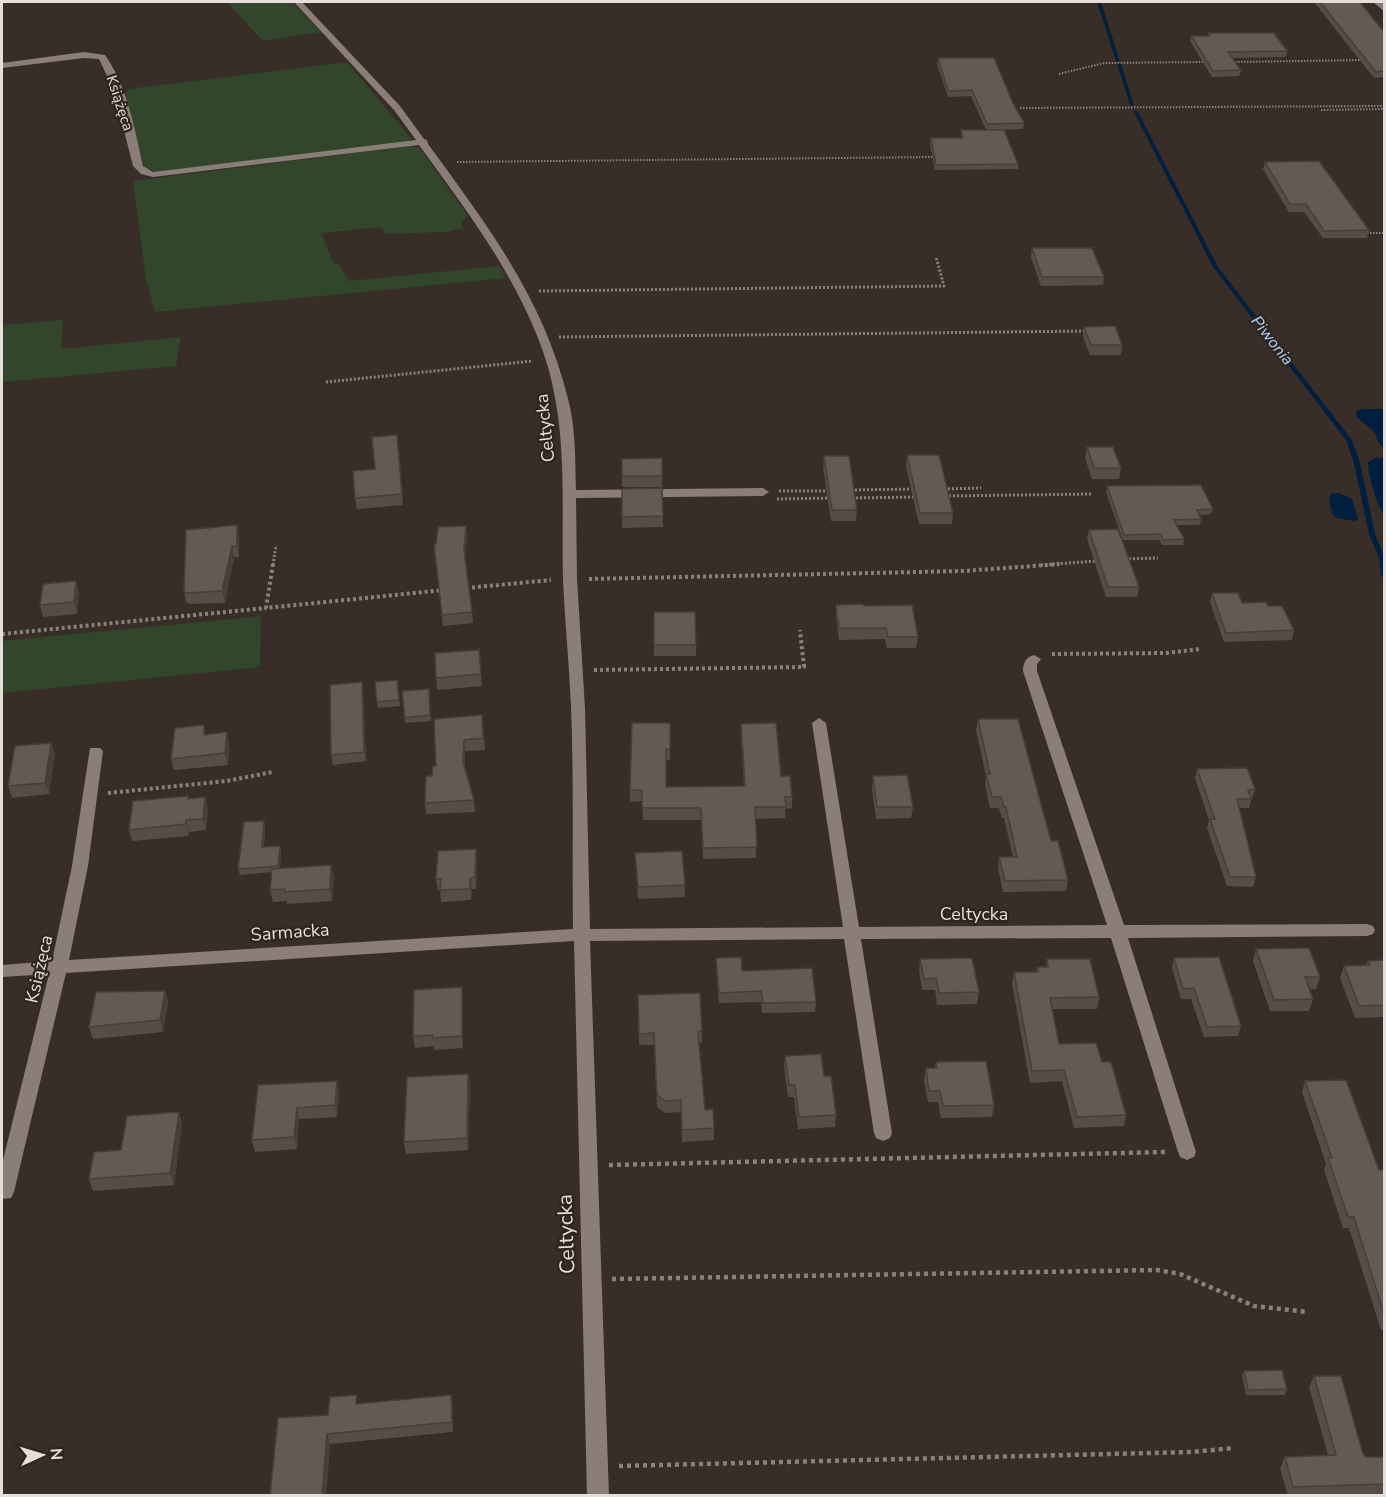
<svg xmlns="http://www.w3.org/2000/svg" width="1386" height="1497" font-family="'Nunito Sans',sans-serif">
	<style>
		.green { fill: #31462b }
		.water { fill: #011f3e }
		.lines { fill: none; stroke-linecap: round; stroke-linejoin: round }
		.stream { fill: #011f3e; fill-rule: evenodd }
		.path-far3 { stroke: #8a817c; stroke-width: 2; stroke-dasharray: 1.5 1.5; stroke-linecap: butt }
		.path-far2 { stroke: #8a817c; stroke-width: 3; stroke-dasharray: 2 2; stroke-linecap: butt }
		.path-far1 { stroke: #8a817c; stroke-width: 4; stroke-dasharray: 3 3; stroke-linecap: butt }
		.path { stroke: #8a817c; stroke-width: 4.5; stroke-dasharray: 4 4; stroke-linecap: butt }
		.minor { fill: #8b7d77; fill-rule: evenodd }
		.wall { fill: #574d47 }
		.shaded-wall { fill: #473f39 }
		.building { fill: #655a52; stroke: #473f39; stroke-width: 1.5 }
		.labels { text-anchor: middle; stroke-width: 4.5; stroke-linejoin: round; paint-order: stroke }
		.far-street-label { font-size: 15px; fill: #e5deda; stroke: #2f241e }
		.far-water-label { font-size: 16px; font-style: italic; fill: #acd1fa; stroke: #2f241e }
		.street-label { font-size: 18px; fill: #e5deda; stroke: #2f241e }
		.near-street-label { font-size: 21px; fill: #e5deda; stroke: #2f241e }
	</style>
	<rect width="100%" height="100%" fill="#392d28"/>
	<path class="green" d="M227 2H292L321 32 263 41Z
		M347 62 412 139 408 142 155 172 144 167 125 95 128 89Z
		M411 146 420 148 468 216 462 220 463 228 446 232 384 234 382 227 321 233 334 264H339L349 281 499 266 506 278 155 312 146 279 133 181Z
		M63 320 61 349 181 337 176 366 2 382V325Z
		M261 616 260 667 2 693V641Z"/>
	<path class="water" d="M1367 409H1384V448C1376 443 1378 435 1371 429 1365 423 1361 423 1356 415L1357 410Z
		M1375 458H1384V516C1376 501 1369 480 1368 462Z
		M1339 493 1352 499 1358 519 1355 521 1336 518 1332 513 1329 498 1331 494Z"/>
	<g class="lines">
		<path class="stream" d="M1097 2H1101L1120 62 1116 61Z
			M1117 63 1121 64 1134 106 1130 105Z
			M1134 111 1138 112 1218 267 1352 440 1360 463 1375 534 1384 556V578L1381 576 1379 558 1369 534 1354 463 1346 440 1213 267 1134 112Z"/>
		<path class="path-far3" d="M1232 62 1363 60
			M1059 74 1104 63 1207 62
			M1020 108 1384 106
			M1321 110 1384 109
			M457 162 932 157
			M1364 233H1384"/>
		<path class="path-far2" d="M539 291 944 286 936 257
			M559 337 1089 331
			M326 382 533 361
			M944 489 981 488
			M851 490 915 489
			M779 491H831
			M945 496 1091 494
			M852 498 917 497
			M777 499 833 498
			M1125 559 1158 558
			M273 565 276 545
			M1041 565 1097 561"/>
		<path class="path-far1" d="M273 564 266 608 444 590
			M589 579 963 571 1061 564
			M466 588 551 580
			M2 634 266 608
			M1052 654 1166 653 1201 649
			M594 670 804 667 800 630
			M108 793 227 781 272 772"/>
		<path class="path" d="M609 1165 1165 1152
			M612 1279 1157 1270 1180 1274 1254 1306 1308 1312
			M619 1466 1191 1452 1234 1448"/>
		<path class="minor" d="M294 2H302L400 106 424 139 427 140 428 144C487 225 544 299 568 399 576 428 575 460 576 490L763 488 769 492 763 496 576 498 577 579 585 708 590 929 843 927 812 723 819 718 826 723 859 927 1107 925 1023 671C1023 663 1026 657 1034 655L1041 659 1037 664V671L1124 925 1367 924 1373 926 1375 930 1373 934 1367 936 1128 938 1196 1152 1194 1157 1187 1160 1180 1157 1178 1152 1111 938 861 939 892 1133 890 1138 883 1141 876 1138 874 1133 844 939 590 941 609 1496H587L574 941 66 973 14 1192 11 1198 2 1199V1164L49 974 2 977V965L52 961 72 866 90 748H100L103 751 88 866 69 960 573 929C572 855 574 780 571 706 569 664 565 622 563 580 561 496 570 418 538 338 510 267 464 207 419 145L153 177 141 174 133 166 114 91 99 59 84 58 2 68V63L84 52 105 55C127 86 135 129 143 166L153 172 416 140 394 110Z
			M1373 2H1381L1384 5V11Z"/>
	</g>
	<path class="wall" d="M1314 2H1360L1384 32V77L1374 78Z
		M1209 33 1287 51 1286 57 1232 58 1241 70 1239 76 1212 77 1190 41 1191 36H1208Z
		M938 58 1013 103 1024 123 1023 129 986 130 971 96 948 97 937 64Z
		M961 130 1018 164V169L935 170 930 143 931 138H962Z
		M1265 162 1369 230 1367 238H1323L1304 212H1289L1263 169Z
		M1032 248 1104 277 1103 285 1041 286 1031 257Z
		M1084 327 1122 345 1121 355H1090L1083 337Z
		M397 435 403 505 357 509 355 498Z
		M1087 447 1121 468 1119 479H1092L1085 458Z
		M907 455 953 513 952 524H919L906 466Z
		M824 456 857 510 856 521H831L823 467Z
		M662 458V487H622V476Z
		M1107 486 1213 509 1211 514 1200 515 1201 519 1200 525H1177L1184 539 1183 545H1162L1159 540H1123L1106 492Z
		M662 488 663 527 622 528V517Z
		M466 526 467 537 465 559 473 623 443 626 434 544H436Z
		M1089 530 1139 587 1137 597H1106L1087 539Z
		M239 536V557H234L225 603 189 604 186 602 184 591Z
		M79 592 77 614 43 617 40 605Z
		M1212 593 1242 603 1268 606 1294 630 1292 640 1224 642 1210 602Z
		M836 605 864 606 918 637 916 648H887L885 639 839 640 836 616Z
		M654 612 696 645V656H654Z
		M479 650 482 686 437 690 436 678Z
		M397 680 400 706 378 708 377 702Z
		M429 689 431 721 405 723 402 691Z
		M363 692 366 761 333 765 331 755Z
		M482 715 485 750 465 751V767L474 800 475 812 426 814 425 803 436 766Z
		M978 719 1051 841 1068 880 1066 891 1003 892 998 868 999 857H1013L1004 818H1002L999 808H990L985 785 986 776 976 730Z
		M670 723V760H666V787L744 786 741 735V724L781 776 792 797V808L785 809V818L755 819 756 858 703 859 701 820H643L642 801 630 802V790Z
		M206 734 229 744 228 765 174 770 171 759Z
		M55 754 49 794 12 798 8 786Z
		M1197 769 1255 789 1249 808H1239L1256 877 1253 887 1227 886 1207 828 1209 820 1195 778Z
		M873 776 913 807 911 818 876 819 872 788Z
		M188 796 189 798 208 808 206 830 189 832V836L132 841 129 830Z
		M265 826 264 847 280 846 281 852 280 868 334 876 332 901 287 904V901L273 902 270 890 272 872 240 875 238 869Z
		M476 849 477 861 476 889H472L471 900 441 902 440 891H438L436 879Z
		M635 853 685 885V897L638 899Z
		M1256 949 1320 977 1316 989H1309L1313 999 1309 1011H1270L1253 961Z
		M716 958 742 971 816 1002 815 1012 762 1013 761 1002 719 1003 716 968Z
		M1174 958 1241 1026 1238 1036 1204 1037 1191 999H1181L1172 968Z
		M920 959 979 992 977 1004 937 1005 935 990H922L919 971Z
		M1047 959 1099 997 1097 1009H1052L1059 1044 1102 1062 1126 1115 1124 1126 1074 1128 1062 1081 1030 1083 1012 984 1014 972H1036L1037 967H1046Z
		M1384 960V1017L1355 1018 1340 978 1344 966 1366 965 1368 961Z
		M165 991 168 1002 163 1032 93 1039 89 1027Z
		M638 995 702 1031V1043H699L705 1110 714 1128V1140L682 1142 681 1112 665 1113 657 1107 654 1045H639Z
		M463 999V1048L434 1050V1046L415 1048 413 1036Z
		M785 1056 824 1076 836 1115 835 1127 798 1129 794 1097H788L784 1067Z
		M936 1062 994 1105 992 1117 941 1118 938 1102H928L924 1080 926 1068H935Z
		M468 1074 470 1086 468 1150 406 1154 404 1142Z
		M1305 1081 1379 1170H1384V1330H1381L1349 1228H1343L1324 1170 1326 1164 1302 1092Z
		M258 1085 339 1093 337 1117 299 1119 297 1149 255 1152 252 1140Z
		M179 1112 182 1123 174 1185 93 1191 89 1179 121 1150Z
		M1244 1371 1287 1389 1285 1395H1246L1242 1376Z
		M1314 1376 1363 1454 1366 1457H1384V1494L1288 1496 1280 1468 1285 1457 1328 1455 1309 1387Z
		M359 1404 453 1405V1432L330 1444 326 1496 328 1415Z"/>
	<path class="shaded-wall" d="M237 525 239 536V557L237 546Z
		M466 526 467 537 465 561 464 550Z
		M232 546 234 557 225 603 222 591Z
		M76 581 79 592 77 614 74 602Z
		M362 682 363 692 366 761 364 752Z
		M227 732 229 744 228 765 225 753Z
		M464 740 465 751 464 773 463 762Z
		M51 743 55 754 49 794 45 783Z
		M205 797 208 808 206 830 203 819Z
		M186 820 189 832V836L186 824Z
		M264 821 265 826 263 853 262 847Z
		M280 846 281 852 279 872 278 866Z
		M476 849 477 861 476 889 475 877Z
		M331 865 334 876 332 901 330 889Z
		M470 878 472 889 471 900 470 889Z
		M462 987 463 999V1048L462 1036Z
		M165 991 168 1002 163 1032 160 1020Z
		M468 1074 470 1086 468 1150 467 1138Z
		M337 1081 339 1093 337 1117 335 1105Z
		M297 1108 299 1119 297 1149 294 1137Z
		M179 1112 182 1123 174 1185 170 1173Z
		M451 1395 453 1405V1432L452 1422Z
		M327 1434 330 1444 326 1496H322Z"/>
	<path class="building" d="M1320 2H1360L1384 32V71L1376 72Z
		M1209 33H1274L1287 51 1228 52 1241 70 1213 71 1191 36H1210Z
		M938 58H994L1013 103 1024 123 987 124 972 90 948 91Z
		M961 130H1004L1018 164 936 165 931 138H963Z
		M1319 161 1369 230 1324 231 1306 204H1290L1265 162Z
		M1032 248H1092L1104 277H1042Z
		M1115 326 1122 345H1091L1084 327Z
		M397 435 402 494 355 498 353 471 375 469 372 437Z
		M1087 447H1113L1121 468H1094Z
		M907 455H939L953 513H920Z
		M824 456H849L857 510H832Z
		M662 458V476H622V459Z
		M1201 485 1213 509 1197 510 1201 519 1174 520 1184 539 1163 540 1160 534 1124 535 1107 486Z
		M662 488 663 516 622 517V489Z
		M237 525V546H232L222 591 186 593 184 591 186 530Z
		M466 526 464 550 472 612 442 615 434 544H436L438 527Z
		M1118 529 1139 587H1108L1089 530Z
		M76 581 74 602 40 605 43 584Z
		M1212 593H1238L1242 603 1266 602 1268 606H1282L1294 630 1226 633Z
		M863 604 864 606 912 605 918 637H888L886 628H839L836 605Z
		M654 612H695L696 645H654Z
		M479 650 481 674 436 678 435 653Z
		M397 680 399 700 377 702 375 682Z
		M362 682 364 752 331 755 330 685Z
		M429 689 430 715 405 718 402 691Z
		M482 715 483 738 464 740 463 762 474 800 425 803 426 776H432L433 766H436L434 719Z
		M978 719H1018L1051 841H1058L1068 880 1005 881 999 857H1017L1006 807H1004L1001 797H992L986 774H990Z
		M632 723H670V749H666V787L745 786 741 724 776 723 781 776H790L792 797H785L786 807H755L757 847 703 848 701 808H642V790H630Z
		M204 725V735L227 732 225 753 171 759 175 728Z
		M51 743 45 783 8 786 15 746Z
		M1247 768 1255 789 1248 790 1251 799H1237L1256 877H1230L1210 819H1215L1197 769Z
		M907 775 913 807H877L873 776Z
		M188 796V799L205 797 203 819 186 820V824L129 830 133 801Z
		M264 821 262 847 280 846 278 866 238 869 244 822Z
		M476 849 475 877 470 878V889L440 890 441 879H436L438 851Z
		M682 851 685 885 638 887 635 853Z
		M331 865 330 889 285 892V889L270 890 272 869Z
		M1309 948 1320 977H1305L1313 999 1274 1000 1256 949Z
		M741 957 742 971 812 968 816 1002 763 1003 761 991 719 993 716 958Z
		M1219 957 1241 1026 1207 1027 1194 988 1183 989 1174 958Z
		M972 958 979 992 939 993 936 978 924 979 920 959Z
		M1047 959H1090L1099 997 1050 998 1059 1044 1096 1043 1102 1062H1111L1126 1115 1077 1117 1064 1070 1032 1071 1014 972H1038L1037 967H1048Z
		M1384 960V1005L1359 1006 1344 966 1370 965 1368 961Z
		M462 987V1036L432 1038 433 1035 413 1036 414 990Z
		M165 991 160 1020 89 1027 96 992Z
		M700 993 702 1031 698 1032 705 1110 713 1109 714 1128 682 1130 681 1100 665 1101 657 1095 654 1033 639 1034 638 995Z
		M821 1054 824 1076H831L836 1115 799 1117 795 1085H789L785 1056Z
		M986 1061 994 1105 943 1106 940 1091H929L926 1068H937L936 1062Z
		M468 1074 467 1138 404 1142 407 1077Z
		M1346 1080 1379 1170H1384V1314L1354 1217H1348L1328 1158H1332L1305 1081Z
		M337 1081 335 1105 297 1108 294 1137 252 1140 258 1085Z
		M179 1112 170 1173 89 1179 94 1152 121 1150 127 1116Z
		M1282 1370 1287 1389 1248 1390 1244 1371Z
		M1314 1376H1341L1363 1454 1366 1457H1384V1484L1293 1487 1285 1457 1336 1455Z
		M357 1395 356 1404 451 1395 452 1422 327 1434 322 1496H270L278 1418 328 1415 330 1397Z"/>
	<g class="labels">
		<g class="far-street-label">
			<text transform="translate(120 103) rotate(72)" y="5">Książęca</text>
		</g>
		<g class="far-water-label">
			<text transform="translate(1273 340) rotate(52)" y="6">Piwonia</text>
		</g>
		<g class="street-label">
			<text transform="translate(545 428) rotate(-96)" y="6">Celtycka</text>
			<text x="974" y="920">Celtycka</text>
			<text transform="translate(290 932) rotate(-4)" y="6">Sarmacka</text>
			<text transform="translate(39 969) rotate(-77)" y="6">Książęca</text>
		</g>
		<g class="near-street-label">
			<text transform="translate(566 1234) rotate(-92)" y="7">Celtycka</text>
		</g>
	</g>
	<rect width="1386" height="1497" fill="none" stroke="#e5deda" stroke-width="6"/>
	<g transform="translate(42 1455) rotate(86)" stroke="#2f241e" stroke-width="4.5" paint-order="stroke">
	<path d="M0-4.5L10 22L0 15L-10 22Z" fill="#e5deda"/>
	<text y="-9" font-size="16" font-weight="bold" text-anchor="middle" fill="#e5deda">N</text>
	</g>
</svg>
